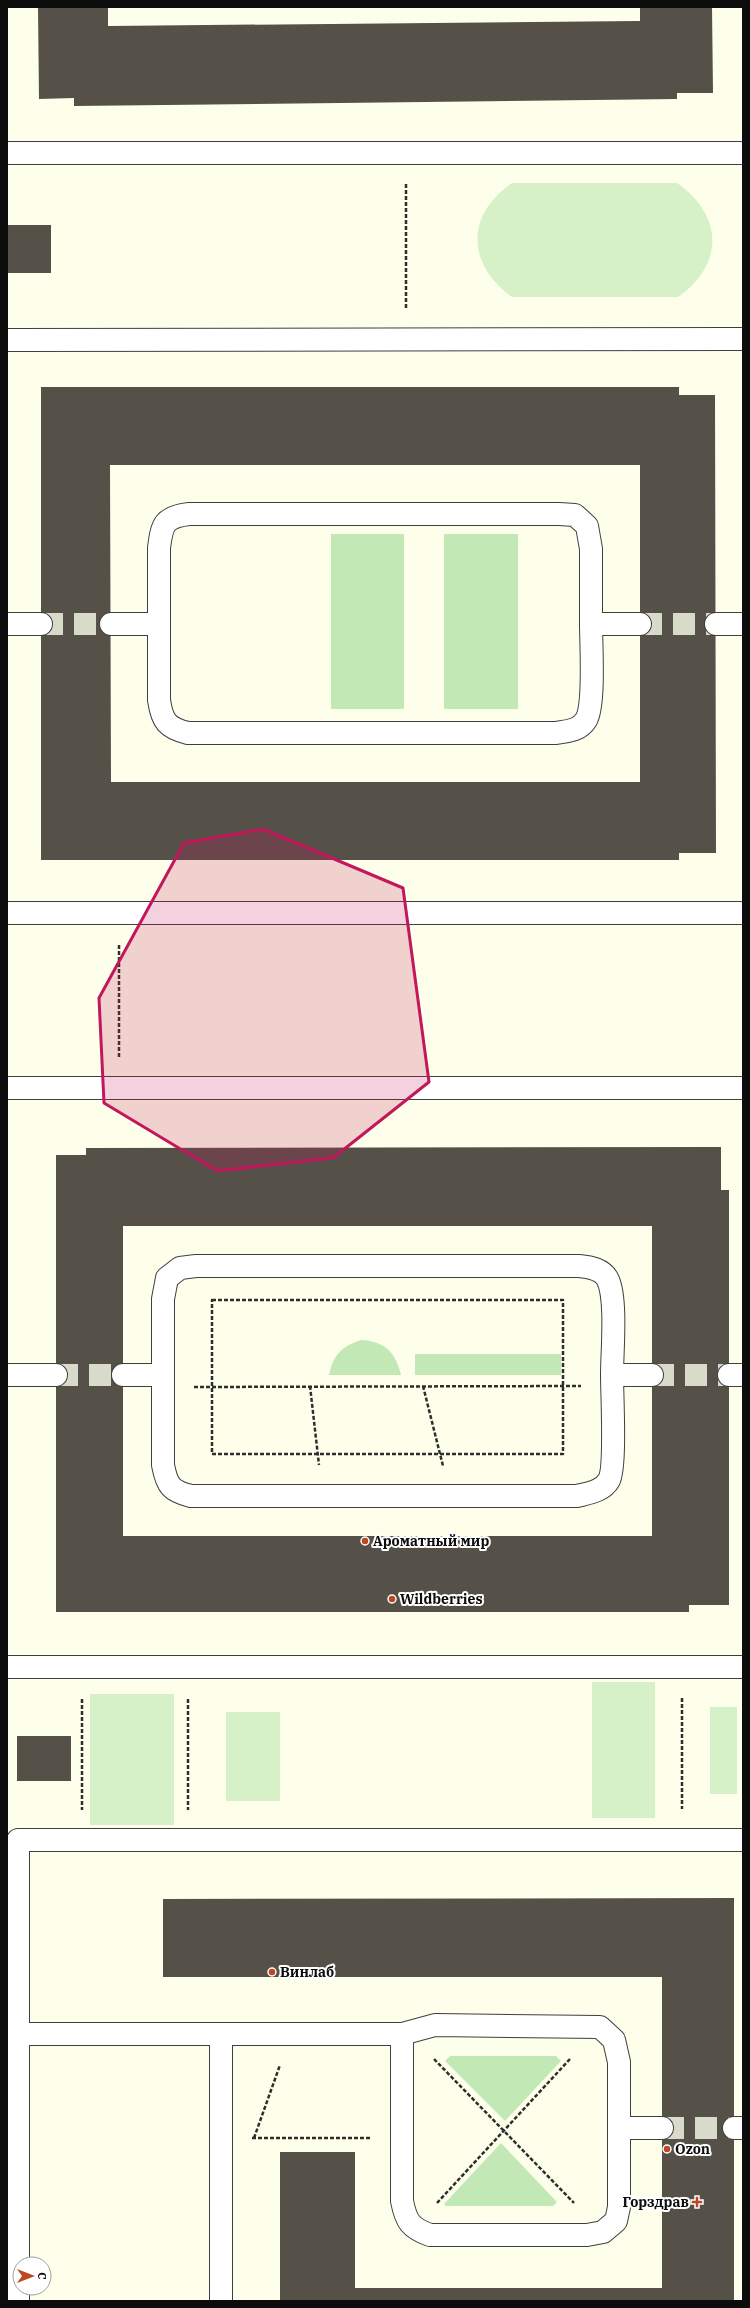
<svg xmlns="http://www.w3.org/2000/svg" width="750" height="2308" font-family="'IBM Plex Serif',serif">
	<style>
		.grass { fill: #c2e9b5 }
		.pitch { fill: #d6f0c7 }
		.building { fill: #555048; fill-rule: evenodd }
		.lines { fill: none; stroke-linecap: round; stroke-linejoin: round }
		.minor-tunnel { stroke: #d9dbca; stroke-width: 22; stroke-dasharray: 22 11; stroke-linecap: butt }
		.minor-casing { stroke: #3f3f3f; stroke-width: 24 }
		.path { stroke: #2e2e2e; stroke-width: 2.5; stroke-dasharray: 4 2; stroke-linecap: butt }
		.minor { stroke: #fff; stroke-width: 22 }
		.marked { fill: #c2185b; fill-opacity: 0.2; stroke: #c2185b; stroke-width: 3; stroke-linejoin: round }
		.poi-dot { fill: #bc4724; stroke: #fff; stroke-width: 1.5 }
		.labels { text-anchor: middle; stroke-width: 4; stroke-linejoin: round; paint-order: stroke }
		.poi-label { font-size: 14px; font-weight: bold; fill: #0c0c0c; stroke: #fff; text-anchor: start }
	</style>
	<rect width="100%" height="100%" fill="#fdffeb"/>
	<path class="grass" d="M331 534H404V709H331Z
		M444 534H518V709H444Z
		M361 1340C384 1341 396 1352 401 1375H329C333 1355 342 1346 361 1340Z
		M415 1354H561V1375H415Z
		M450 2056H556L561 2061 505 2121 445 2061Z
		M501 2143 557 2202 553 2206H446L444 2204Z"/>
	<path class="pitch" d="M512 183H677C723 215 725 264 678 297H512C467 265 465 215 512 183Z
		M592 1682H655V1818H592Z
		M90 1694H174V1825H90Z
		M710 1707H737V1794H710Z
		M226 1712H280V1801H226Z"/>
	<path class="building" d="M38 7H108V26L640 21V7H712L713 93H677V99L74 106V98L39 99Z
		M7 225H51V273H7Z
		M41 387H679V395H715L716 853H679V860H41ZM110 465H640V782H111Z
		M721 1147V1190H729V1605H689V1612H56V1155H86V1148ZM123 1226H652V1536H123Z
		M17 1736H71V1781H17Z
		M734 1898V2301H280V2152H355V2288H662V1977H163V1899Z"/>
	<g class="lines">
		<path class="minor-tunnel" d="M41 624H111
			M640 624H716
			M56 1375H123
			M652 1375H729
			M662 2128H734"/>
		<defs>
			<path id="minor" d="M7 153H743
				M7 340 743 339
				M7 624H41
				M111 624H159
				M591 624V549L587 526 575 515 559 514H189C164 517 162 524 159 548V700C162 721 167 728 188 733H556C567 731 579 731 586 720 595 705 591 644 591 624H640
				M716 624H743
				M7 913H743
				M7 1088H743
				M7 1375H56
				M123 1375H163
				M612 1375C612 1352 617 1300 608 1280 603 1269 590 1267 579 1266H196L180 1268 167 1278 163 1299V1465C167 1486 171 1491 191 1496H577C589 1493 603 1491 609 1480 616 1467 612 1394 612 1375H652
				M729 1375H743
				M7 1667H743
				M18 2034H402L435 2025 600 2027 614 2040 619 2062V2207L616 2221 603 2232 587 2235H430C410 2228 406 2221 402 2201V2034
				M221 2034V2301
				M619 2128H662
				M734 2128H743
				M18 2301V1840H743"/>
		</defs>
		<use href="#minor" class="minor-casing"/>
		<path class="path" d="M406 184V309
			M119 945V1058
			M212 1300H563V1454H212Z
			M310 1386 319 1465
			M423 1386 443 1466
			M194 1387 581 1386
			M682 1698V1809
			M82 1699V1810
			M188 1699V1810
			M434 2059 574 2203
			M252 2138H371
			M254 2138 280 2065
			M437 2203 570 2059"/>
		<use href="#minor" class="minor"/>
	</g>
	<path class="marked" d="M263 829 403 888 429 1082 333 1158 217 1171 104 1103 99 998 184 843Z"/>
	<g class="poi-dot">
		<circle cx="365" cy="1541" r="4"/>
		<circle cx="392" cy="1599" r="4"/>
		<circle cx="272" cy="1972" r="4"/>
		<circle cx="667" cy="2149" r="4"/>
		<path d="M695 2196h4v4h4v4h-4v4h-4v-4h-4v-4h4z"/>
	</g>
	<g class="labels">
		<g class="poi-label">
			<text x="373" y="1546">Ароматный мир</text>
			<text x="400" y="1604">Wildberries</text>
			<text x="280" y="1977">Винлаб</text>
			<text x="675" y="2154">Ozon</text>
			<text x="689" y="2207" text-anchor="end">Горздрав</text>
		</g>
	</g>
	<rect width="750" height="2308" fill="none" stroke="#0c0c0c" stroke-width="16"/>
	<g transform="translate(32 2276) rotate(90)"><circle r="19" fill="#ffffff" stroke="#9e9e9e"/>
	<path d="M0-3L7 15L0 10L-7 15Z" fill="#bc4724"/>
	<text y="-6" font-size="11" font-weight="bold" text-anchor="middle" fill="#0c0c0c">С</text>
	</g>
</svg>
